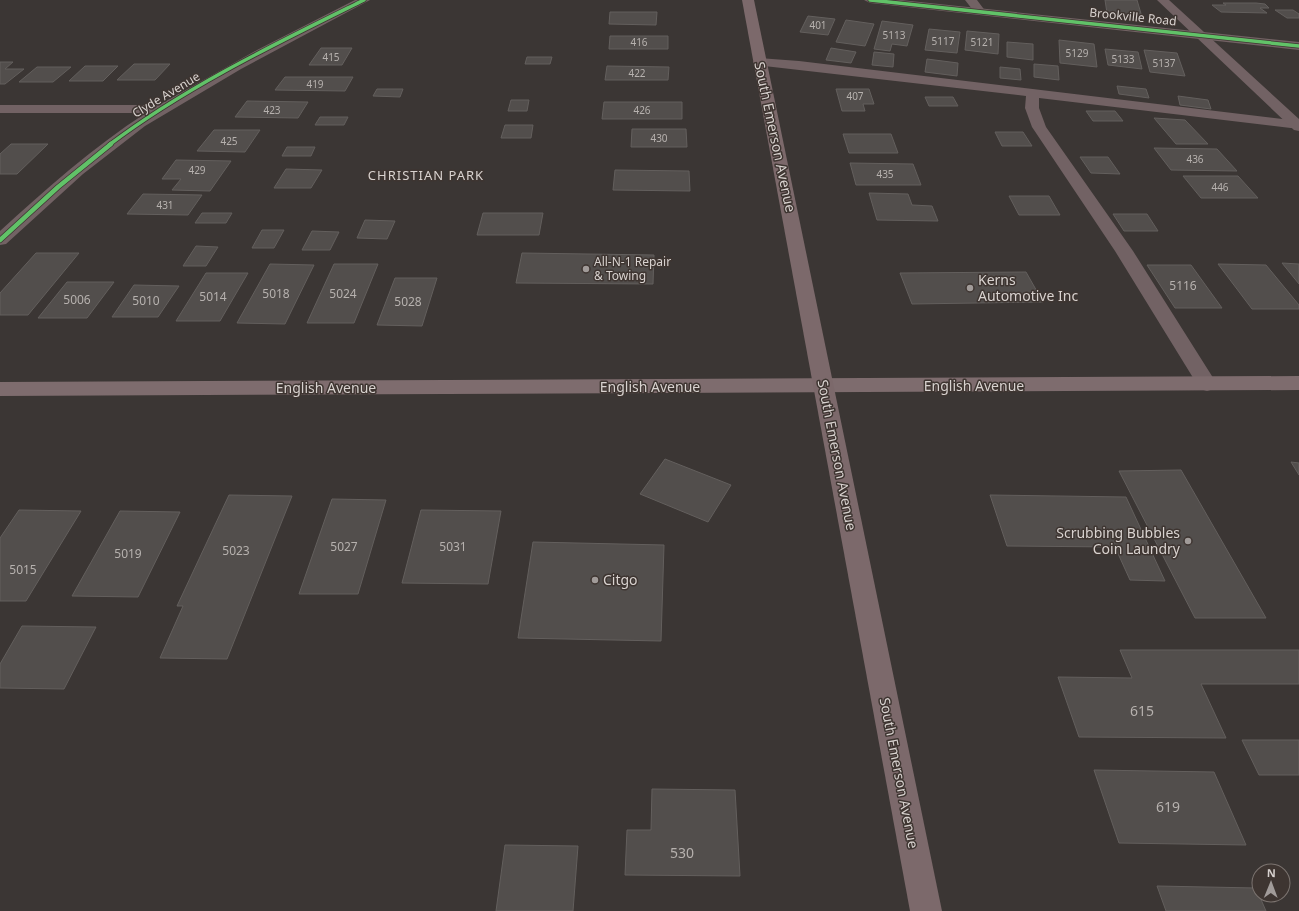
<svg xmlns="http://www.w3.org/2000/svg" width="1299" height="911" font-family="'Noto Sans',sans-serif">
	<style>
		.building { fill: #524e4c; stroke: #635f5d }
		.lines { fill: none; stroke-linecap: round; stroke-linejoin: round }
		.service { fill: #726264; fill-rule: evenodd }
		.minor { fill: #726264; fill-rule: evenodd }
		.tertiary { fill: #726264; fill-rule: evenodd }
		.secondary { fill: #7e6c6e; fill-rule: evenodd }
		.primary { fill: #7c696b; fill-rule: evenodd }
		.cycleway-far1-casing { stroke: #3e3531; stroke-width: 5 }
		.cycleway-casing { stroke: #3e3531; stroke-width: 6 }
		.cycleway-far1 { stroke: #61c268; stroke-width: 3.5 }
		.cycleway { stroke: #61c268; stroke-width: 4.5 }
		.poi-dot { fill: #a19b99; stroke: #3e3531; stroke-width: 1.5 }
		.labels { text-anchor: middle; stroke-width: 3; stroke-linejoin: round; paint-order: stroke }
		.far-number-label { font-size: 10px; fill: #b6b1ae }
		.far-street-label { font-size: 12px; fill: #d8d2cf; stroke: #3e3531 }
		.far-poi-label { font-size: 12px; fill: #d8d2cf; stroke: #3e3531; text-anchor: start }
		.number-label { font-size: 12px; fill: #b6b1ae }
		.far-neighbourhood-label { font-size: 13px; letter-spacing: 1px; fill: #d8d2cf; stroke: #3e3531 }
		.street-label { font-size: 14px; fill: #d8d2cf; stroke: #3e3531 }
		.poi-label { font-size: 14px; fill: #d8d2cf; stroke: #3e3531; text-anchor: start }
		.near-number-label { font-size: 14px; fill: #b6b1ae }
	</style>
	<rect width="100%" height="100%" fill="#3b3634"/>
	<path class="building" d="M1105 0H1137L1142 17 1107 13Z
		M1223 3H1256L1265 4 1269 8H1260L1267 13 1221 12 1212 5H1226Z
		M1275 10H1293L1299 14V18H1287Z
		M610 12H657L656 25 609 24Z
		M808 16 835 19 828 35 800 32Z
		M846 20 874 24 865 46 836 42Z
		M882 21 913 25 907 46 892 44 890 51 874 49Z
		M929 29 960 32 957 53 925 50Z
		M967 31 999 34 998 54 965 50Z
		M610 36H668V49H609Z
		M1059 40 1094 44 1097 67 1060 63Z
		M1007 42 1033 44V60L1007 57Z
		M321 48H352L342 65H309Z
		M831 48 856 52 851 63 826 60Z
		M1105 49 1138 52 1142 69 1108 65Z
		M1144 50 1177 53 1185 76 1150 72Z
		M874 52 894 54 893 67 872 65Z
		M527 57H552L550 64H525Z
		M927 59 958 63 957 76 925 72Z
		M0 62H13L5 69H24L5 84H0Z
		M134 64H170L155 80H117Z
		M1034 64 1058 66 1059 80 1034 77Z
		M85 66H118L103 81H69Z
		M607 66 669 67 668 80H605Z
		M37 67H71L53 82H19Z
		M1000 67 1020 69 1021 80 1000 78Z
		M285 77H353L345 91 275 90Z
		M1117 86 1146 89 1149 98 1119 94Z
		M377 89H403L400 97 373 96Z
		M836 89H869L874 104H863L865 111H842Z
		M1178 96 1208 100 1211 109 1180 105Z
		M925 97H953L958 106H929Z
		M511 100H529L527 111H508Z
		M247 101 308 102 298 118 235 117Z
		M604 102H682V119H602Z
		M1086 111H1115L1123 121H1093Z
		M320 117H348L344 125H315Z
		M1154 118 1185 120 1208 144H1176Z
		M505 125H533L531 138H501Z
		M632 129H686L687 147H631Z
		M214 130H260L245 152 197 151Z
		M995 132H1023L1032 146H1002Z
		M843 134H891L898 153H849Z
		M11 144H48L17 174H0V154Z
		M287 147H315L311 156H282Z
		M1154 148 1217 149 1237 171 1171 170Z
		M1080 157H1108L1120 174 1091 173Z
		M176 160 231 161 210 191 172 190 181 179H162Z
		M850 163 913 164 921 185H856Z
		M286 169 322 170 311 188H274Z
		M615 170 689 171 690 191 613 190Z
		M1183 176H1238L1258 198H1201Z
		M869 193 908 194 912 205 932 206 938 221 877 220Z
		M143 194 202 195 188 215 127 214Z
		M1009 196H1049L1060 215H1019Z
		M202 213H232L226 223H195Z
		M483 213H543L539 235H477Z
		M1113 214H1147L1158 231H1124Z
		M365 220 395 221 387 239 357 238Z
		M262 230H284L274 248H252Z
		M312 231 339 232 330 250H302Z
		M196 246 218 247 206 266H183Z
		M36 253H79L28 315H0V293Z
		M522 253 654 255 653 284 516 283Z
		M1282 263 1299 264V284Z
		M270 264 314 265 285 324 237 323Z
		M334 264H378L354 323H307Z
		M1218 264 1266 265 1299 305V309H1252Z
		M1147 265H1191L1222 308H1175Z
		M1026 272 1043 302 912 304 900 273Z
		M206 273H248L220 321H176Z
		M395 278H437L422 326 377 325Z
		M67 282H114L87 318H38Z
		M134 285 179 286 158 317H112Z
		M665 459 731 485 708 522 640 494Z
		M1291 462 1299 463V475Z
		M1181 470 1262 611 1266 618H1195L1119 471Z
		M229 495 292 496 227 659 160 658 183 606H177Z
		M990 495 1126 497 1165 581 1130 580 1115 547 1007 546Z
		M332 499 386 500 358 594H299Z
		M19 510 81 511 26 601H0V538Z
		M421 510 501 511 488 584 402 583Z
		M120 511 180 512 138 597 72 596Z
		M533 542 664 545 661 641 518 638Z
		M22 626 96 627 64 689 0 688V664Z
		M1120 650H1299V684H1201L1226 738 1079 737 1058 677 1132 678Z
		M1242 740H1299V775H1259Z
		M1094 770 1214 772 1246 845 1119 843Z
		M652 789 735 790 740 876 625 875 627 830H651Z
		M505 845 578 846 573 911H496Z
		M1157 886 1256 888 1266 911H1166Z"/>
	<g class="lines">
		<path class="service" d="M965 0H977L986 12 984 14H976Z
			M759 58 799 61 1299 121V129L1039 98V108L1046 127 1133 251 1217 384 1214 389 1207 391 1200 389 1115 251 1032 127 1025 108 1026 96 755 65 753 62 755 59Z"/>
		<path class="minor" d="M355 0H370L241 69 145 126 83 174 6 244 0 245V231C46 189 93 147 146 113H0V105H159L257 50Z
			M1157 0H1169L1299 119V131L1294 130Z"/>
		<path class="tertiary" d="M864 0H901L1299 42V50L870 3Z"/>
		<path class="secondary" d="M1299 376V390L0 396V382Z"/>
		<path class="primary" d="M742 0H754L942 911H910Z"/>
		<defs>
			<path id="cycleway-far1" d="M870 0 1299 46
				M109 145C187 86 277 43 364 0"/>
			<path id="cycleway" d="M0 240 58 187 111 144"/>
		</defs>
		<use href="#cycleway-far1" class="cycleway-far1-casing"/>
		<use href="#cycleway" class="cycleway-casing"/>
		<use href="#cycleway-far1" class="cycleway-far1"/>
		<use href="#cycleway" class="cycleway"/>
	</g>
	<g class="poi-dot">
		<circle cx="586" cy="269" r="4"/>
		<circle cx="970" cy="288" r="4"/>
		<circle cx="1188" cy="541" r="4"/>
		<circle cx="595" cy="580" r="4"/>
	</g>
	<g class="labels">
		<g class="far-number-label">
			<text x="818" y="29">401</text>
			<text x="894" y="39">5113</text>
			<text x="943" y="45">5117</text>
			<text x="639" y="46">416</text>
			<text x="982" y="46">5121</text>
			<text x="1077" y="57">5129</text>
			<text x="331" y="61">415</text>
			<text x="1123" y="63">5133</text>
			<text x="1164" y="67">5137</text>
			<text x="637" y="77">422</text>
			<text x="315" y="88">419</text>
			<text x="855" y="100">407</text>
			<text x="272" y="114">423</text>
			<text x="642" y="114">426</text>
			<text x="659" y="142">430</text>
			<text x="229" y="145">425</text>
			<text x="1195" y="163">436</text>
			<text x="197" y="174">429</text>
			<text x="885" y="178">435</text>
			<text x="1220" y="191">446</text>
			<text x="165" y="209">431</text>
		</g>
		<g class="far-street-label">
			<text transform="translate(1133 17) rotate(6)" y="4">Brookville Road</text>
			<text transform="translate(166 95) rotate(-31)" y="4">Clyde Avenue</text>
		</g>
		<g class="far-poi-label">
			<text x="594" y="266">All-N-1 Repair<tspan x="594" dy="14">&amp; Towing</tspan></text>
		</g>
		<g class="number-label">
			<text x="1183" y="290">5116</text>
			<text x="276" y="298">5018</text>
			<text x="343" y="298">5024</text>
			<text x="213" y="301">5014</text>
			<text x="77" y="304">5006</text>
			<text x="146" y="305">5010</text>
			<text x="408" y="306">5028</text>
			<text x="344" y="551">5027</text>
			<text x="453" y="551">5031</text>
			<text x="236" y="555">5023</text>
			<text x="128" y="558">5019</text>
			<text x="23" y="574">5015</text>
		</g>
		<g class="far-neighbourhood-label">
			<text x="426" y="180">CHRISTIAN PARK</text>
		</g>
		<g class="street-label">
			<text transform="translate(775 137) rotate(78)" y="5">South Emerson Avenue</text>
			<text x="974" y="391">English Avenue</text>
			<text x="650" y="392">English Avenue</text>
			<text x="326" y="393">English Avenue</text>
			<text transform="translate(837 455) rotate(79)" y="5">South Emerson Avenue</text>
			<text transform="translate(899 773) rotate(79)" y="5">South Emerson Avenue</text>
		</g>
		<g class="poi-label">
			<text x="978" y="285">Kerns<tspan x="978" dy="16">Automotive Inc</tspan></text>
			<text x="1180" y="538" text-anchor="end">Scrubbing Bubbles<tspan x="1180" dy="16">Coin Laundry</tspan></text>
			<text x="603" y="585">Citgo</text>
		</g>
		<g class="near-number-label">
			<text x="1142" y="716">615</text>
			<text x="1168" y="812">619</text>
			<text x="682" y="858">530</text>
		</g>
	</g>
	<g transform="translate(1271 883) rotate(1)"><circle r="19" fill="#3e3531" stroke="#7c7470"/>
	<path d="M0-3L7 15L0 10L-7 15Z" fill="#a19b99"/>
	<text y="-6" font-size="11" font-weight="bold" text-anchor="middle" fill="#d8d2cf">N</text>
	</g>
</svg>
